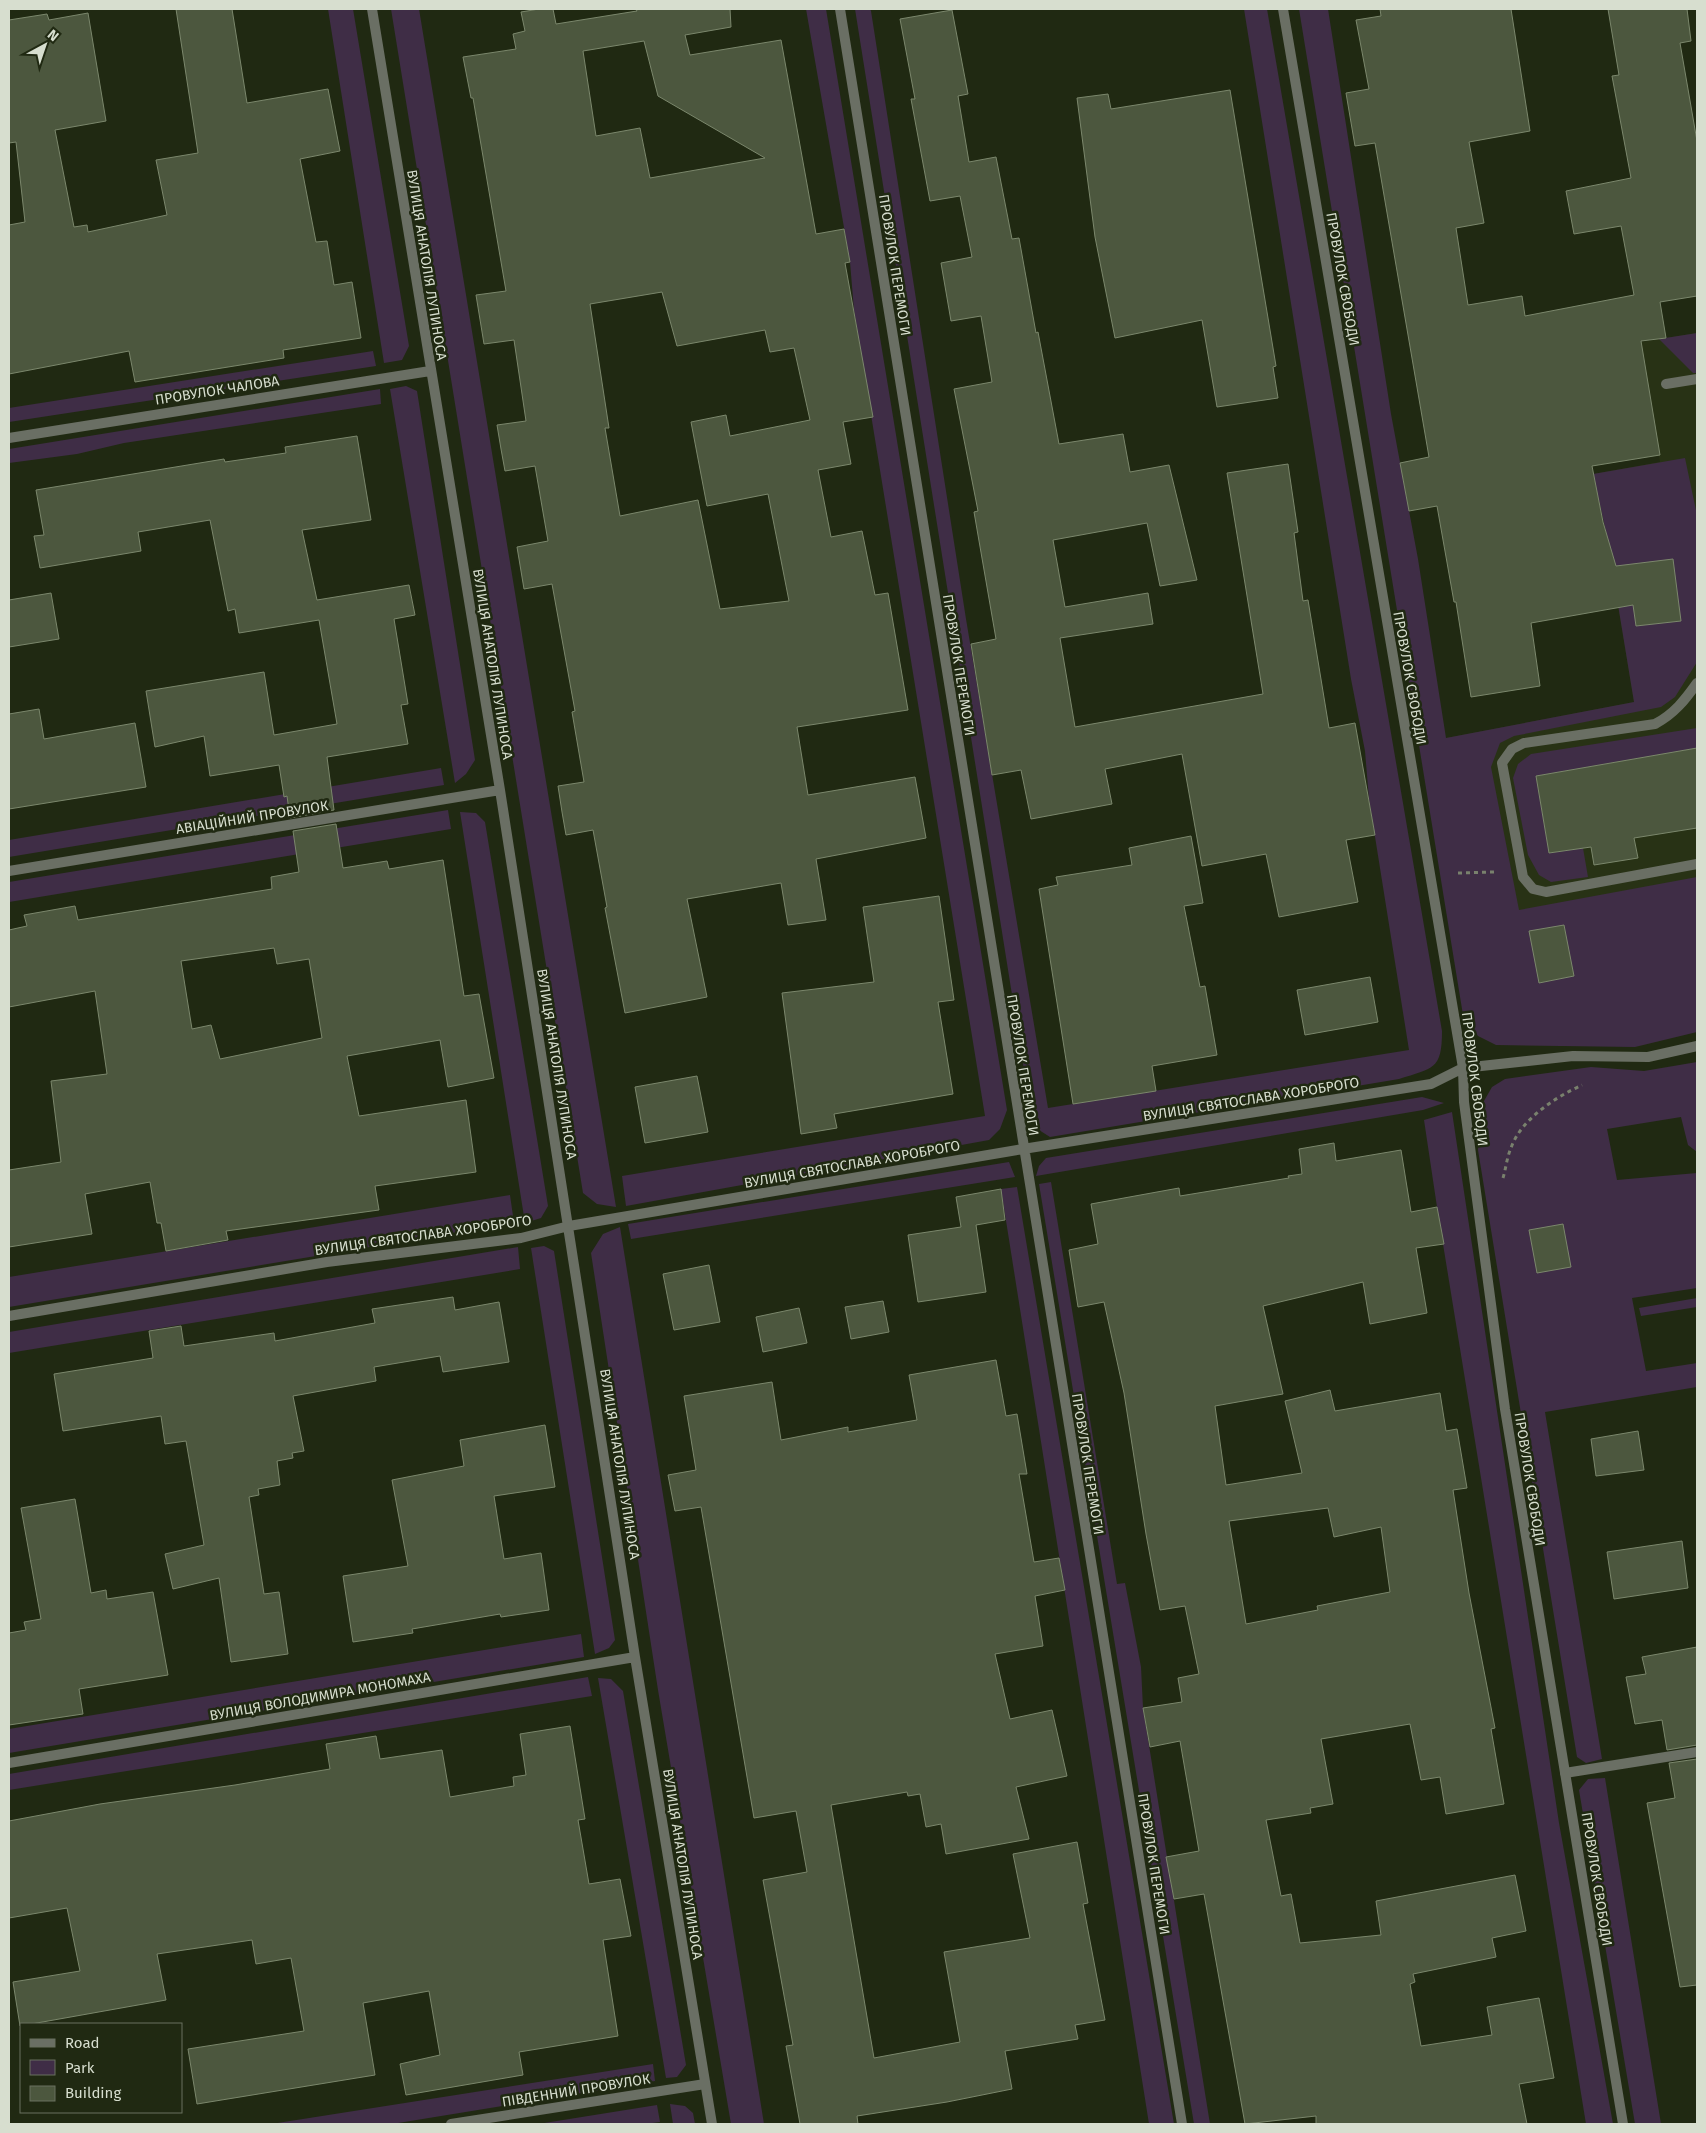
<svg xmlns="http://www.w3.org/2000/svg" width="1706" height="2133" font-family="'Fira Sans',sans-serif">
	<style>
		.built { fill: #283215 }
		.green { fill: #3f2d46 }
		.building { fill: #4c573e; stroke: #7b876c; fill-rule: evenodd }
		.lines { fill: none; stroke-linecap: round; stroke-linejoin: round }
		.path { stroke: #79816d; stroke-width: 3; stroke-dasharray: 4 4; stroke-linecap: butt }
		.service { stroke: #6a6f64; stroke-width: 10 }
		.minor { stroke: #6a6f64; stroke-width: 10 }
		.labels { text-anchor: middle; stroke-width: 5; stroke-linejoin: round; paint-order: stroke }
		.street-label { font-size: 14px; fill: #d7decf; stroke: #202912 }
	</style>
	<rect width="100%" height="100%" fill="#202912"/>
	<path class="built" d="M1697 333V997L1493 1031 1446 738 1634 702 1606 532 1593 474 1660 462 1641 342Z"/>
	<path class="green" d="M328 9H353L409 346 402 360 384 363Z
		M391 9H419L616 1207 597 1204 583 1193Z
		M806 9H826L1007 1110 1000 1129 989 1140 626 1206 622 1176 985 1116 854 310 850 262Z
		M855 9H870L871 11 966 619 1048 1108 1409 1050 1369 799 1365 751 1351 679 1244 9H1267L1442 1031C1442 1070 1433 1068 1399 1079L1050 1137 1039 1130 1031 1114Z
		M1299 9H1328L1391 414 1418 559 1446 738 1634 702 1606 532 1593 474 1685 458 1697 515V662L1675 697 1661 707 1514 736 1500 743 1491 767 1519 910 1697 877V1032L1635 1047 1496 1045 1478 1036 1463 1015Z
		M1697 333V373H1693L1659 339Z
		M373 351 376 366 9 422V408Z
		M406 386 417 391 475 760 466 774 455 783 390 389Z
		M380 389 381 404 124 443 77 454 9 463V449Z
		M1697 728V748L1536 776 1549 853 1583 848 1588 877 1551 882 1539 875 1528 855 1513 778 1518 764 1531 754Z
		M441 768 444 785 9 857V840Z
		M448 810 451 829 9 902V882Z
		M460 812 476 813 485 822 548 1206 541 1218 525 1223Z
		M1697 1062V1152L1688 1145 1681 1117 1607 1129 1617 1180 1697 1173V1288L1632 1298 1646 1371 1697 1363V1387L1545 1412 1602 1759 1586 1763 1577 1757 1478 1150 1480 1118 1484 1101 1492 1087 1505 1079 1591 1067 1644 1071Z
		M1422 1097 1444 1103 1423 1110 1036 1176 1039 1166 1046 1158Z
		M1452 1112 1559 1823 1613 2124H1586L1437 1207 1424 1120Z
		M1009 1162 1015 1177 631 1239 628 1224Z
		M1051 1182 1117 1584 1125 1583 1141 1667 1143 1708 1210 2124H1194L1039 1184Z
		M1017 1187 1174 2124H1149L1001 1189Z
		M510 1195 514 1223 9 1307V1277Z
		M620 1227 764 2124H731L658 1690 591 1253 603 1234Z
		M544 1246 554 1251 615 1640 609 1648 595 1654 531 1248Z
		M518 1247 520 1269 9 1353V1332Z
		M1697 1298V1307L1641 1316 1639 1308Z
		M581 1634 584 1657 9 1753V1729Z
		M588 1677 592 1696 9 1790V1774Z
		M598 1678 611 1679 623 1691 686 2065 677 2077 666 2078Z
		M1605 1778 1661 2124H1635L1579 1790 1588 1779Z
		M653 2064 655 2081 392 2124H271Z
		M670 2104 685 2106 693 2113 695 2124H673Z
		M657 2105 660 2122 645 2124H538Z"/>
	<path class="building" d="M176 9H232L247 103 328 89 340 151 300 159 316 242 327 241 334 285 352 282 361 338 283 350 284 358 135 382 129 351 9 374V225L25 222 16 142 9 143V20L47 14 49 20 88 13 106 121 55 130 74 227 87 225 88 232 167 215 156 160 198 153Z
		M539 9H553L556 24 637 11 636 9H730L731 27 685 35 690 55 781 40 816 234 844 229 850 262 845 263 873 417 843 422 851 464 818 470 831 537 862 531 875 595 888 593 908 710 797 727 808 795 915 777 926 838 816 859 826 920 788 925 781 883 687 899 707 997 625 1013 605 908 607 907 593 830 566 835 562 812 558 786 584 782 572 712 575 711 552 584 524 589 517 547 548 541 535 466 505 471 501 449 497 425 526 421 514 340 484 344 476 295 506 291 473 98H471L463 57 516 49 513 34 525 31 521 12ZM644 41 658 96 765 158 650 178 640 128 596 136 583 51ZM662 292 677 346 765 330 770 352 794 348 810 420 730 436 726 415 691 422 707 506 768 494 789 601 720 609 698 500 620 516 605 428H609L590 304Z
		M1380 9H1511L1530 131 1469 142 1484 223 1456 228 1468 305 1522 296 1525 316 1634 295 1621 226 1574 234 1566 191 1631 178 1612 76 1619 75 1608 9H1687L1691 41 1680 43 1697 141V296L1660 302 1666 338 1641 341 1660 455 1592 466 1603 522 1616 566 1673 559 1681 621 1636 626 1633 605 1531 623 1540 686 1471 697 1456 602H1454L1437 506 1409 511 1400 463 1429 457 1375 143 1355 146 1346 93 1369 89 1356 20 1381 16Z
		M952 10 968 94 958 96 969 162 996 157 1012 239 1019 238 1036 333 1038 332 1059 444 1123 434 1130 472 1169 465 1197 580 1160 586 1147 523 1053 540 1065 607 1148 593 1153 624 1060 638 1075 727 1263 694 1227 473 1288 464 1298 532 1294 533 1303 601 1308 600 1329 728 1355 723 1375 835 1346 840 1358 902 1279 917 1266 854 1202 866 1182 754 1105 769 1112 804 1031 819 1021 770 992 775 971 644 996 639 974 512 978 511 954 389 992 382 981 316 951 321 941 263 972 257 960 196 930 201 911 99H915L900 19Z
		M1230 90 1276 366 1273 367 1278 398 1217 407 1202 320 1115 338 1095 237 1077 98 1108 94 1111 109Z
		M357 436 371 520 302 530 317 600 409 585 415 615 394 619 408 704 401 705 408 744 327 757 334 810 290 818 287 796 284 797 279 765 210 776 204 736 155 747 146 691 264 672 274 735 337 724 319 620 239 633 235 609 228 611 210 520 138 532 141 551 40 568 34 536 44 535 36 490 224 459 225 462 286 453 285 447Z
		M51 593 59 639 9 647V600Z
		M39 709 44 739 135 723 146 787 9 809V714Z
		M1697 748V828L1634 838 1638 858 1594 865 1591 847 1549 853 1536 776Z
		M336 824 343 868 387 861 389 869 443 860 464 996 479 994 494 1078 448 1087 440 1040 347 1056 359 1116 466 1100 476 1172 375 1186 379 1210 226 1231 228 1240 166 1251 161 1223H157L150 1182 85 1194 92 1234 9 1247V1170L61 1162 51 1081 107 1074 95 991 9 1007V930L27 926 24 915 75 906 78 920 272 889 271 877 299 872 293 831ZM274 948 277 964 309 959 322 1038 220 1059 211 1025 192 1029 181 961Z
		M1191 836 1203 903 1184 906 1200 987 1205 986 1217 1055 1152 1066 1156 1091 1073 1104 1039 889 1058 885 1056 877 1132 865 1129 848Z
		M939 896 954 1000 938 1002 953 1094 834 1114 837 1128 801 1134 782 993 874 982 863 907Z
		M1564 925 1574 976 1539 983 1529 931Z
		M1370 977 1378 1022 1305 1035 1297 990Z
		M697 1076 708 1132 645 1143 635 1087Z
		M1334 1143 1336 1161 1401 1150 1411 1212 1437 1207 1444 1244 1416 1248 1427 1313 1370 1324 1363 1282 1263 1306 1283 1394 1215 1406 1226 1485 1302 1473 1285 1401 1330 1390 1335 1411 1440 1393 1446 1431 1457 1429 1467 1488 1453 1490 1469 1593 1495 1728 1491 1729 1504 1804 1446 1814 1440 1777 1421 1780 1410 1724 1321 1739 1333 1804 1310 1808 1311 1813 1266 1820 1281 1896 1291 1894 1300 1943 1381 1935 1376 1901 1515 1875 1526 1931 1492 1938 1496 1957 1413 1974 1415 1982 1410 1984 1421 2046 1492 2035 1487 2007 1539 1998 1554 2078 1519 2084 1527 2124H1316V2116L1245 2124 1204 1894 1174 1899 1166 1857 1199 1851 1180 1741 1150 1747 1143 1708 1182 1702 1178 1678 1199 1674 1185 1606 1160 1610 1146 1534 1124 1393 1104 1302 1078 1307 1069 1250 1098 1244 1091 1204 1179 1188 1180 1196 1289 1178 1288 1176 1302 1174 1299 1149ZM1328 1508 1334 1537 1381 1527 1390 1592 1317 1606 1318 1610 1246 1624 1229 1521Z
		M1001 1189 1005 1220 976 1225 986 1292 918 1302 908 1235 961 1227 956 1197Z
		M1563 1224 1571 1267 1537 1273 1529 1230Z
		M709 1265 720 1322 674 1330 663 1274Z
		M453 1297 455 1310 499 1302 509 1362 443 1372 440 1356 374 1367 376 1381 293 1396 304 1451 292 1453 293 1458 277 1461 280 1485 258 1489 259 1495 249 1497 264 1594 279 1592 288 1654 231 1662 219 1578 173 1589 165 1554 204 1545 186 1441 165 1444 161 1416 63 1431 54 1374 153 1358 149 1331 181 1326 184 1346 274 1333 275 1341 375 1323 372 1309Z
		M883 1301 889 1332 851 1339 845 1307Z
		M799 1308 807 1343 763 1352 756 1317Z
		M996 1360 1006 1416 1017 1414 1027 1474H1019L1034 1562 1059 1558 1065 1590 1035 1596 1043 1646 995 1654 1010 1719 1052 1710 1067 1776 1016 1787 1029 1839 946 1854 941 1824 926 1827 920 1794 908 1796 907 1792 831 1805 874 2058 960 2042 944 1952 1030 1938 1013 1854 1077 1842 1088 1903 1083 1904 1105 2020 1075 2025 1078 2039 1005 2051 1012 2089 947 2102 857 2116 858 2124H800L786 2046 793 2045 763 1880 807 1872 796 1811 754 1818 701 1507 675 1511 668 1475 696 1470 684 1396 772 1382 781 1440 848 1427V1432L917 1420 909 1375Z
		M545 1425 555 1487 494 1496 504 1559 541 1553 549 1610 501 1617 500 1614 412 1629 413 1633 353 1642 343 1576 408 1566 392 1480 464 1466 460 1440Z
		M1638 1431 1644 1470 1596 1476 1591 1439Z
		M75 1499 91 1593 106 1590 107 1599 153 1592 168 1675 79 1689 83 1714 9 1725V1633L26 1630 24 1622 41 1619 21 1508Z
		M1682 1541 1688 1588 1614 1599 1607 1552Z
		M1697 1647V1745L1667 1750 1662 1720 1635 1724 1626 1677 1646 1674 1642 1657Z
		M570 1726 585 1819 578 1820 589 1884 620 1879 631 1936 603 1940 618 2036 519 2052 523 2075 406 2095 400 2064 440 2055 429 1991 363 2003 375 2075 197 2104 188 2049 304 2031 291 1958 256 1964 252 1940 157 1954 166 2000 20 2026 13 1982 80 1971 67 1908 9 1918V1821L100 1804 235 1785 330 1769 326 1744 376 1736 380 1759 442 1750 450 1797 514 1786 513 1777 526 1775 520 1734Z
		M1697 1759V1985L1680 1987 1647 1803 1675 1798 1669 1763Z"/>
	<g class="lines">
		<path class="path" d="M1458 873 1494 872
			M1503 1178C1506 1168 1507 1157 1511 1148 1521 1119 1556 1097 1582 1085"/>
		<path class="service" d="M1666 384 1697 379
			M1697 683C1685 700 1674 714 1655 724L1524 743 1512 749 1502 763 1523 877 1533 889 1546 892 1697 864
			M1565 1773 1697 1752"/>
		<path class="minor" d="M372 9 500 790 635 1657 712 2124
			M840 9 1182 2124
			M1283 9 1463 1068 1464 1102 1505 1409 1623 2124
			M9 438 430 371
			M9 871 500 790
			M9 1316 327 1262 521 1238 569 1226 1023 1149 1431 1084 1463 1068 1573 1056 1648 1057 1697 1046
			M9 1763 635 1657
			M451 2124 705 2084"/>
	</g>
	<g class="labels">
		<g class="street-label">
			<text transform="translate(427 265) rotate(81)" y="5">ВУЛИЦЯ АНАТОЛІЯ ЛУПИНОСА</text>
			<text transform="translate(895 265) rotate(81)" y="5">ПРОВУЛОК ПЕРЕМОГИ</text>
			<text transform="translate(1343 279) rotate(80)" y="5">ПРОВУЛОК СВОБОДИ</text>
			<text transform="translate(217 390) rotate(-9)" y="5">ПРОВУЛОК ЧАЛОВА</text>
			<text transform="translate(493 664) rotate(81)" y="5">ВУЛИЦЯ АНАТОЛІЯ ЛУПИНОСА</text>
			<text transform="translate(959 665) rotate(81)" y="5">ПРОВУЛОК ПЕРЕМОГИ</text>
			<text transform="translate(1410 678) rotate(80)" y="5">ПРОВУЛОК СВОБОДИ</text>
			<text transform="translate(252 817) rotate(-9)" y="5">АВІАЦІЙНИЙ ПРОВУЛОК</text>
			<text transform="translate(557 1064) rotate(81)" y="5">ВУЛИЦЯ АНАТОЛІЯ ЛУПИНОСА</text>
			<text transform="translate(1023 1065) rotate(81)" y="5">ПРОВУЛОК ПЕРЕМОГИ</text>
			<text transform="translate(1475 1079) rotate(83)" y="5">ПРОВУЛОК СВОБОДИ</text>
			<text transform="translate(1251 1099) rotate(-9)" y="5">ВУЛИЦЯ СВЯТОСЛАВА ХОРОБРОГО</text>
			<text transform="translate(852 1164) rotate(-10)" y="5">ВУЛИЦЯ СВЯТОСЛАВА ХОРОБРОГО</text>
			<text transform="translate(423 1235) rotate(-8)" y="5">ВУЛИЦЯ СВЯТОСЛАВА ХОРОБРОГО</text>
			<text transform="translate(620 1464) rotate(81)" y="5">ВУЛИЦЯ АНАТОЛІЯ ЛУПИНОСА</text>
			<text transform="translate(1088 1464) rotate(81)" y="5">ПРОВУЛОК ПЕРЕМОГИ</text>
			<text transform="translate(1530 1479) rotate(81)" y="5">ПРОВУЛОК СВОБОДИ</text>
			<text transform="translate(320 1696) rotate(-10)" y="5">ВУЛИЦЯ ВОЛОДИМИРА МОНОМАХА</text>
			<text transform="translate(683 1864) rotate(81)" y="5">ВУЛИЦЯ АНАТОЛІЯ ЛУПИНОСА</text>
			<text transform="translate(1154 1864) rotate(81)" y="5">ПРОВУЛОК ПЕРЕМОГИ</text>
			<text transform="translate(1597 1879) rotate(81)" y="5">ПРОВУЛОК СВОБОДИ</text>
			<text transform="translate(576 2090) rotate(-9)" y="5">ПІВДЕННИЙ ПРОВУЛОК</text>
		</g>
	</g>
	<rect width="1706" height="2133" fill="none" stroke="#d7decf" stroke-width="20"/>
	<rect x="20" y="2023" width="162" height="90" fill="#202912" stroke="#69715e"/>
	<rect x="30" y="2039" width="25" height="8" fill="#6a6f64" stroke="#69715e"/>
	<text x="65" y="2048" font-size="15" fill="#d7decf">Road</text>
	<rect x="30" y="2060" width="25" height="15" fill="#3f2d46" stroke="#69715e"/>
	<text x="65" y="2073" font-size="15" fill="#d7decf">Park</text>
	<rect x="30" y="2086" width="25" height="15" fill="#4c573e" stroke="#69715e"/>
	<text x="65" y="2098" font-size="15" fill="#d7decf">Building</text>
	<g transform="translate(45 45) rotate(40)" stroke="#202912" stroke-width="4" paint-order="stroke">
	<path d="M0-4L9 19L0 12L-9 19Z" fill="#d7decf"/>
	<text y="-8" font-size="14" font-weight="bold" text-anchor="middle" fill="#d7decf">N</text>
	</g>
</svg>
